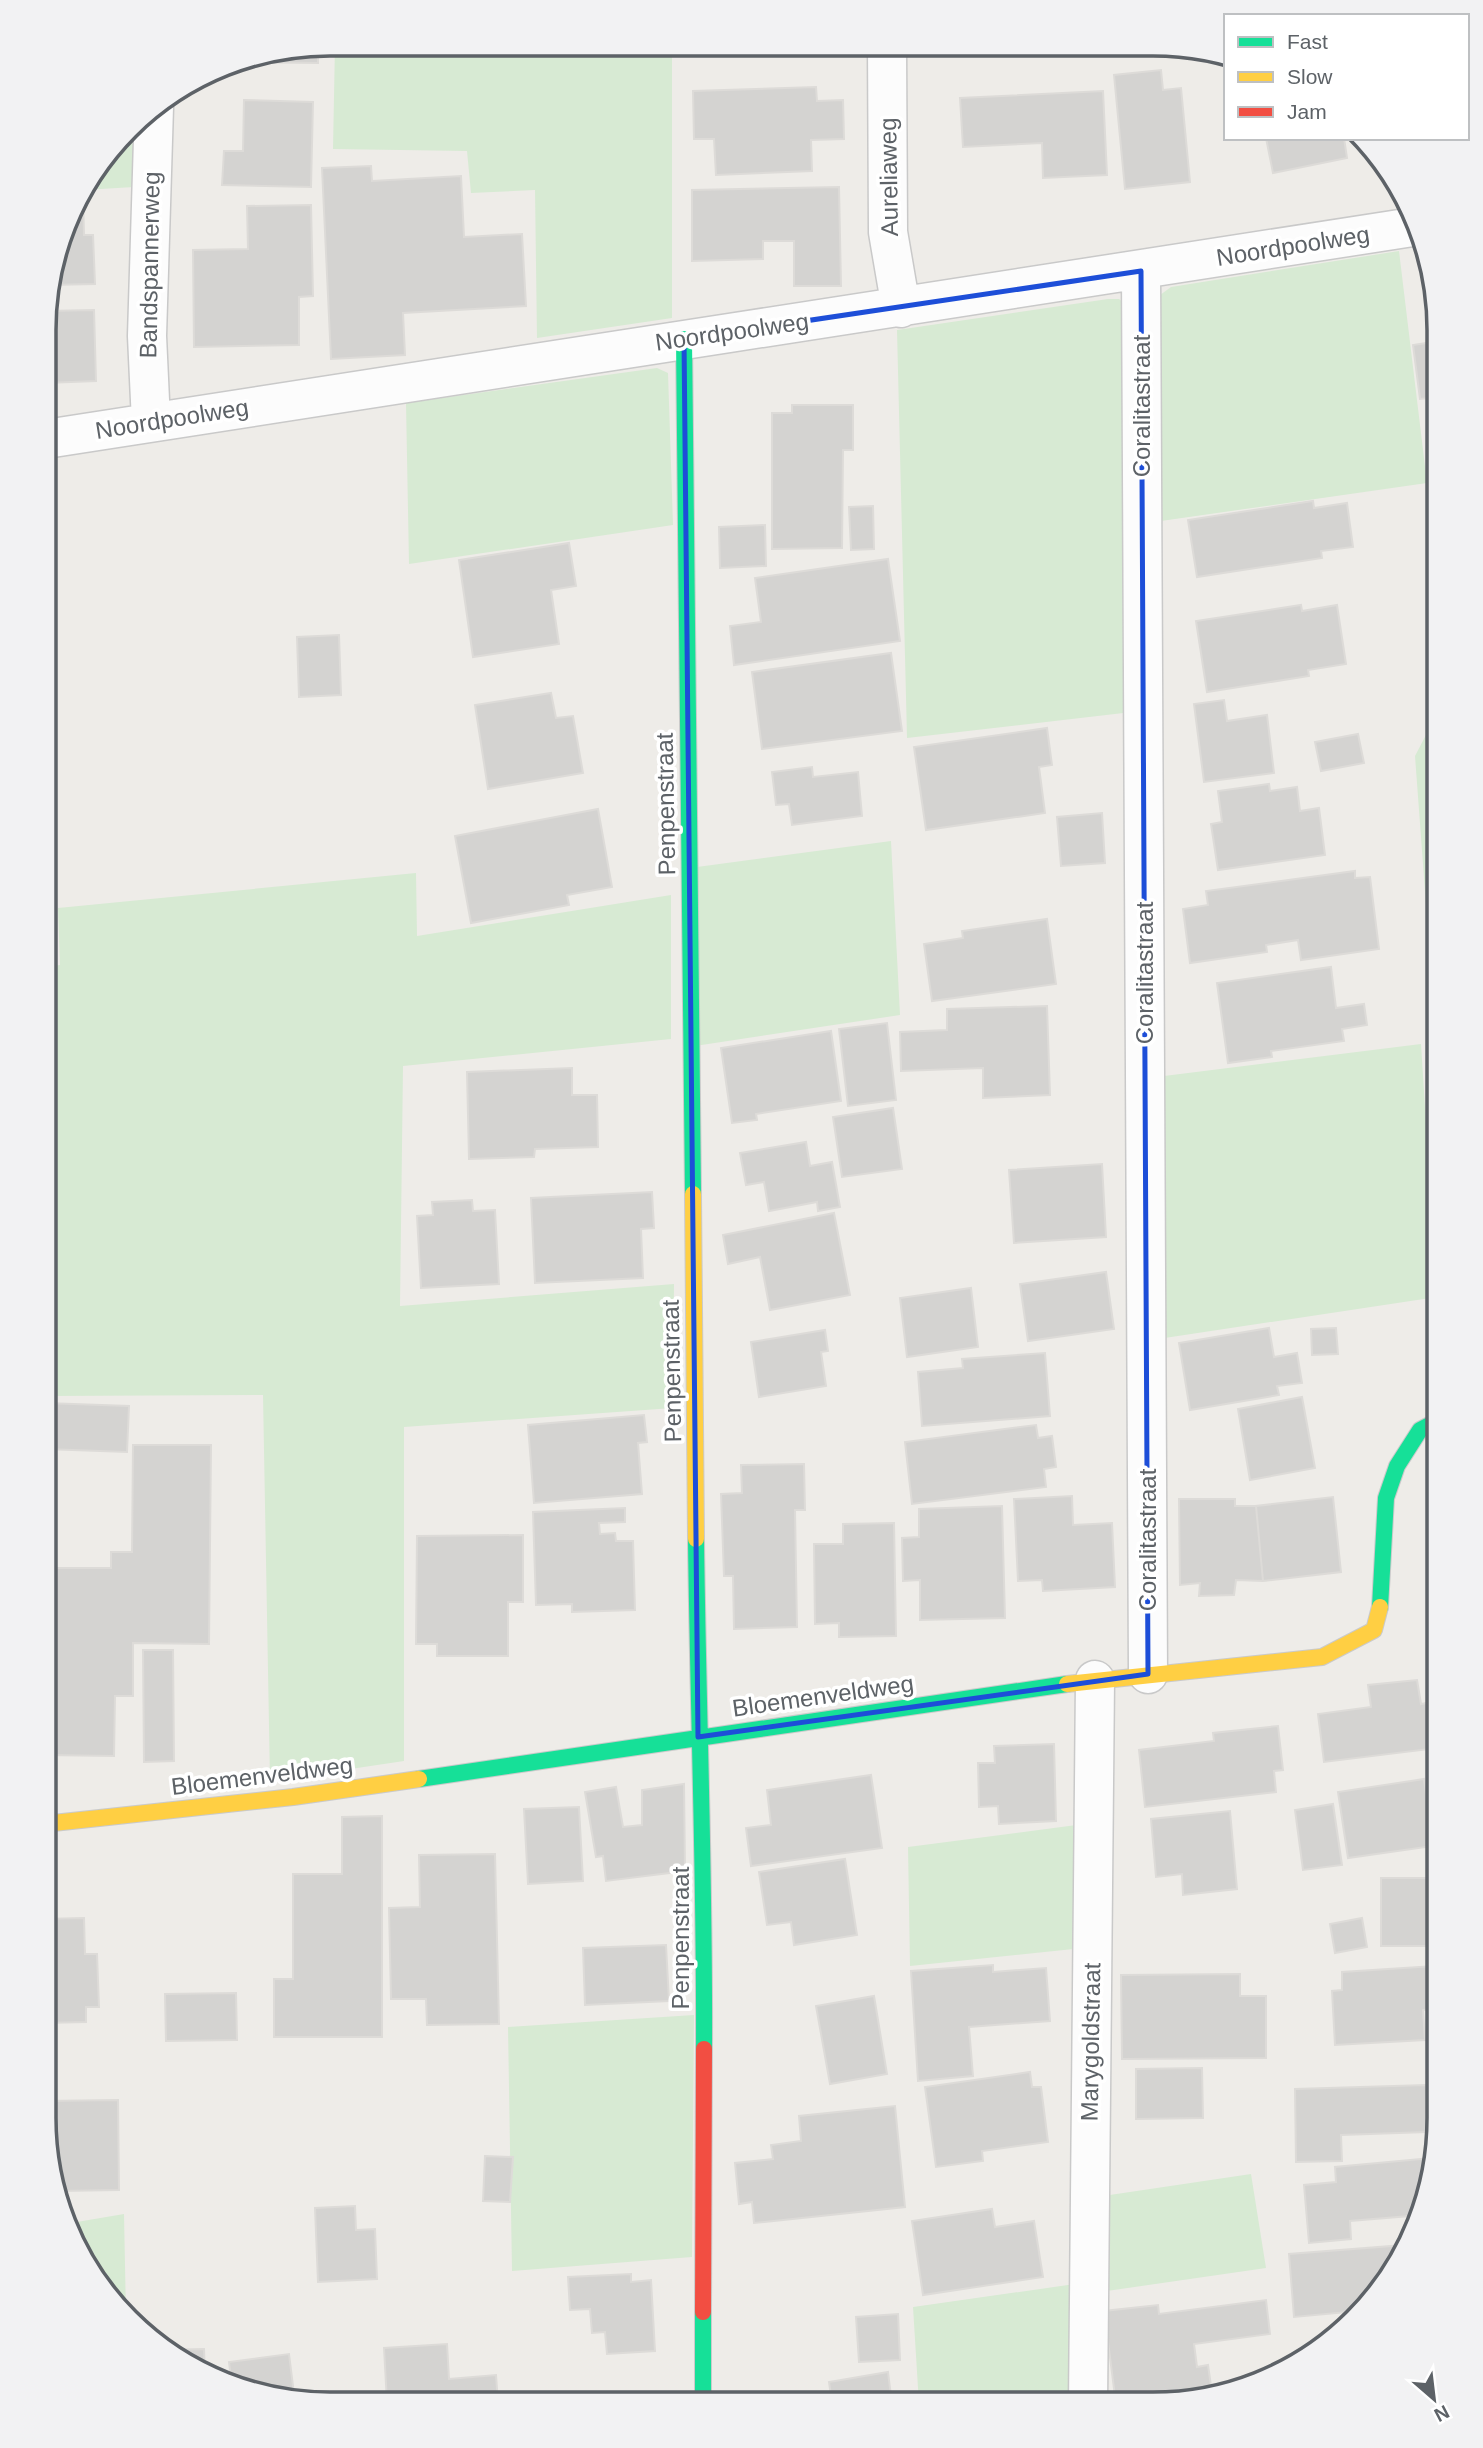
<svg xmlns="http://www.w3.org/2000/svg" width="1483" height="2448" font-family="Arial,sans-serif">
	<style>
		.green { fill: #d7ead3 }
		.building { fill: #d4d3d1; stroke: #dddbd8; stroke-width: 2 }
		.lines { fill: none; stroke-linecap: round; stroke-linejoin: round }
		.street-casing { stroke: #c9c9c9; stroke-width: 41 }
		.fast-casing { stroke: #cacaca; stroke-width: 18 }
		.slow-casing { stroke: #cacaca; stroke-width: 18 }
		.jam-casing { stroke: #cacaca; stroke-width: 18 }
		.street { stroke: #fcfcfc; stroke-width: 38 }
		.fast { stroke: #16e098; stroke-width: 16 }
		.slow { stroke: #ffcf43; stroke-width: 16 }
		.jam { stroke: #f24e42; stroke-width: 16 }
		.marked { fill: none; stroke: #1d4ed8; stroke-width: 5; stroke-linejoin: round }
		.labels { text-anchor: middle; stroke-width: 7; stroke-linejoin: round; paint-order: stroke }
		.street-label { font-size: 24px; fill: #5d6267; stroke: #fff }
		.rim { fill: none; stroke: #5d6267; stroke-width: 3.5 }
	</style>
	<rect width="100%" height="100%" fill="#eeece8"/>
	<path class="green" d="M335 44 672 45V318L537 338 535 190 471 193 467 151 333 149Z
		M134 124V187L84 190Z
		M1399 251 1427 483 1154 522 1156 298 1171 287Z
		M1108 299H1119L1127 305 1132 712 907 738 897 330Z
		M657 368 668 373 673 525 409 564 406 403Z
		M1439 710V999H1433L1415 756Z
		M891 841 900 1015 695 1046 697 867Z
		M416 873 417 936 671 895V1039L403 1066 400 1306 674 1284 673 1408 404 1427V1761L270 1781 263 1395 47 1396 51 1151H45V967L60 965 58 908Z
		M1421 1044 1437 1297 1158 1339 1156 1077Z
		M1084 1824 1083 1948 910 1966 908 1847Z
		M694 2015 692 2257 512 2271 508 2027Z
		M1251 2174 1266 2268 1100 2292 1103 2196Z
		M124 2214 126 2315 103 2292 65 2224Z
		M1075 2284 1072 2404H919L913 2307Z"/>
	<path class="building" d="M318 46V63L238 62Z
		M1161 70 1163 90 1181 88 1190 182 1125 189 1114 75Z
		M816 87 817 101 843 100 844 139 811 140 812 171 716 175 714 139H694L693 91Z
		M1103 91 1107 175 1043 178 1042 143 963 147 960 98Z
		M244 100 313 102 311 187 222 185 224 151H243Z
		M1266 138H1344L1347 158 1273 173Z
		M371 166 372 181 461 176 464 237 522 234 526 306 403 313 405 355 331 359 322 168Z
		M839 187 841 286H794V241H763V259L692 261V190Z
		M78 197H83L84 235H93L95 284 49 285 73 203Z
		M311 205 313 296 299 297V345L194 347 193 250 248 249 247 206Z
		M94 310 96 381 46 383V311Z
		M1439 341V397L1420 399 1413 345Z
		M792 405H853V450H843L842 548 772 549V413H792Z
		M1439 485V545H1435L1431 486Z
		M1313 501 1314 508 1347 503 1353 547 1321 551 1322 558 1197 577 1188 520Z
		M873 506 874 549 851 550 849 507Z
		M765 525 766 566 720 568 719 527Z
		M569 543 576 586 551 590 559 644 473 657 459 560Z
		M888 559 900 641 734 665 730 626 761 622 755 578Z
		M1436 589H1439V644H1437Z
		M1301 605 1302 611 1337 605 1346 664 1308 670 1309 676 1207 692 1196 621Z
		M339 635 341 695 299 697 297 637Z
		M891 653 902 731 762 749 752 672Z
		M551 693 556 718 573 716 583 773 488 789 475 705Z
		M1224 700 1227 721 1267 715 1274 773 1204 782 1194 704Z
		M1047 728 1052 765 1039 767 1045 813 926 830 914 747Z
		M1358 734 1364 763 1321 771 1315 742Z
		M812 767 813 777 858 772 862 816 792 825 789 804 776 805 772 772Z
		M1269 784 1270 791 1297 787 1300 811 1319 808 1325 855 1218 870 1211 824 1222 822 1218 791Z
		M598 809 612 887 567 895 569 905 471 923 455 836Z
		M1102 813 1105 863 1061 866 1057 817Z
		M1355 871V878L1370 877 1379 949 1301 960 1298 940 1266 945 1267 952 1190 963 1183 909 1208 905 1206 891Z
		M1047 919 1056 984 932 1001 924 944 963 938 962 931Z
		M1331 967 1336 1008 1364 1004 1367 1025 1342 1029 1344 1041 1271 1051 1272 1057 1228 1063 1217 983Z
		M1047 1006 1050 1095 983 1098V1068L901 1071 900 1032 947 1030V1009Z
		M887 1023 896 1100 848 1106 839 1029Z
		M831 1031 841 1101 756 1114 757 1120 732 1123 721 1048Z
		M572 1068V1095H597L598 1147 535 1149 534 1157 469 1159 467 1072Z
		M893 1108 902 1169 842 1177 833 1117Z
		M806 1142 810 1166 832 1162 840 1207 818 1211 817 1202 769 1211 764 1182 746 1185 740 1153Z
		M1102 1164 1106 1237 1014 1243 1009 1170Z
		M652 1192 654 1228 641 1229 643 1278 535 1283 531 1198Z
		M472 1200 473 1211 495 1210 499 1284 421 1288 417 1216 433 1215 432 1202Z
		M834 1213 850 1295 770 1310 760 1257 728 1264 723 1235Z
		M1106 1272 1114 1329 1028 1341 1020 1284Z
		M971 1288 978 1347 907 1357 900 1298Z
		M1269 1328 1274 1357 1297 1353 1302 1383 1277 1386 1279 1395 1190 1410 1179 1343Z
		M1336 1328 1338 1354 1312 1355 1311 1329Z
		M825 1330 828 1351 821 1352 826 1386 759 1397 751 1342Z
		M1045 1353 1050 1416 922 1426 918 1372 963 1368 962 1359Z
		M1302 1397 1315 1468 1250 1480 1238 1409Z
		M45 1403 129 1406 127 1452 45 1449Z
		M644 1415 647 1442 638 1443 642 1494 534 1503 528 1425Z
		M1036 1425 1038 1438 1052 1436 1056 1467 1044 1469 1046 1487 912 1504 905 1442Z
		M133 1445H211L209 1644 133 1643V1696H115L114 1756 44 1755 45 1568H111V1552H132Z
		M804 1464 805 1510H795L797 1627 734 1629 733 1576H724L721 1494 742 1493 741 1465Z
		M1072 1496 1073 1525 1112 1523 1115 1587 1043 1591 1042 1580 1018 1581 1014 1499Z
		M1333 1497 1341 1572 1263 1581 1256 1506Z
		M1179 1499H1235V1506H1256L1263 1581 1236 1580 1234 1595 1199 1596 1200 1583 1180 1585Z
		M1002 1506 1005 1618 920 1620V1580L903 1581 902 1538 919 1537V1509Z
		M625 1508V1522L599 1523 600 1534 615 1533 616 1541H633L635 1610 572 1612V1604L536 1605 533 1512Z
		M894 1523 896 1636 839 1637V1623L815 1624 814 1544H843V1524Z
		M523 1535V1602H508V1656H437V1644H416L417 1536Z
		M143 1650H173L174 1761 144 1762Z
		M1417 1680 1421 1704 1432 1702 1438 1748 1324 1762 1318 1714 1371 1707 1368 1685Z
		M1278 1726 1283 1770 1274 1771 1276 1792 1145 1807 1139 1750 1214 1741 1213 1733Z
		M1054 1744 1056 1821 999 1824 998 1806 979 1807 978 1763H995L994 1746Z
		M871 1775 882 1848 751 1866 746 1828 771 1825 767 1790Z
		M1424 1779 1433 1846 1348 1858 1338 1792Z
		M684 1784 685 1871 606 1881 603 1856 596 1857 585 1792 616 1787 623 1827 642 1825V1790Z
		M1333 1804 1342 1865 1303 1870 1295 1810Z
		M579 1807 583 1881 528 1884 524 1809Z
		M1230 1811 1237 1889 1183 1895 1182 1874 1156 1877 1151 1819Z
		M382 1816V2037H274V1979H293V1874H342V1817Z
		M495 1854 499 2024 427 2025 426 1999H391L389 1908 420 1907 419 1855Z
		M845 1859 857 1935 794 1945 791 1922 767 1925 759 1872Z
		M1381 1878H1439V1946H1381Z
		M84 1918 85 1954H97L99 2007H86V2022L44 2023V1919Z
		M1362 1918 1367 1947 1335 1953 1330 1924Z
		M666 1945 669 2001 585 2005 583 1948Z
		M993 1965V1972L1046 1968 1050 2021 969 2027 973 2076 918 2081 911 1971Z
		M1434 1966 1436 2008 1423 2010 1425 2040 1335 2045 1332 1991 1342 1990V1972Z
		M1240 1974V1996H1266V2058L1122 2059 1121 1975Z
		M236 1993 237 2040 166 2041 165 1994Z
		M874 1996 887 2074 830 2084 816 2006Z
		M1202 2068 1203 2118 1136 2119V2069Z
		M1030 2072 1032 2087H1041L1048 2142 982 2151 983 2161 936 2167 925 2087Z
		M1426 2085 1427 2132 1341 2135 1342 2161 1296 2162 1295 2089Z
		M118 2100 119 2190 58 2191 44 2118V2101Z
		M895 2106 905 2207 754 2223 752 2202 739 2204 735 2163 773 2159 771 2145 801 2141 799 2116Z
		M485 2156 513 2157 510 2202 483 2201Z
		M1431 2158 1432 2170 1422 2215 1350 2221 1351 2239 1309 2243 1304 2185 1336 2182 1335 2167Z
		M355 2206 356 2230 375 2229 377 2279 318 2282 315 2208Z
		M992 2209 995 2227 1034 2221 1043 2277 923 2295 912 2221Z
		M1405 2245 1380 2292 1358 2314V2311L1294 2317 1289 2254Z
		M631 2274V2282L651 2280 655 2351 607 2354 605 2332 592 2333 590 2309 570 2310 568 2277Z
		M1266 2300 1270 2334 1194 2344 1197 2367 1208 2365 1212 2393 1159 2403 1116 2404 1104 2311 1158 2305 1159 2314Z
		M898 2314 900 2360 859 2362 856 2317Z
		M447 2344 449 2379 496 2375 498 2402H387L384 2348Z
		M204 2349 205 2373 164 2350Z
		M289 2354 295 2402 232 2386 229 2362Z
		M888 2372 892 2404 832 2403 829 2382Z
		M646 2396 647 2403H612L611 2399Z"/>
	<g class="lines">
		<defs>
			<path id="street" d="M887 45 888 232 901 308
				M1141 271 1148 1674
				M151 422 147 336 154 107
				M46 439C503 364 962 301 1419 226
				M1088 2404 1095 1680"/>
			<path id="fast" d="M684 339 693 1194
				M696 1539C698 1709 705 1879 704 2049
				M1380 1607 1386 1498 1397 1466 1420 1430 1439 1420
				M419 1779 1067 1684
				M703 2403V2312"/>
			<path id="slow" d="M693 1194 696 1539
				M1067 1684 1322 1657 1374 1630 1380 1607
				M44 1824 293 1797 419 1779"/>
			<path id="jam" d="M703 2312 704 2049"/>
		</defs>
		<use href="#street" class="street-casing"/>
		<use href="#fast" class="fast-casing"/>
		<use href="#slow" class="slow-casing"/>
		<use href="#jam" class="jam-casing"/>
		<use href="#street" class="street"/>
		<use href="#fast" class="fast"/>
		<use href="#slow" class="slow"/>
		<use href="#jam" class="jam"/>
	</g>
	<path class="marked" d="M1141 271 1148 1674 698 1737 684 339Z"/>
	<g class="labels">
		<g class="street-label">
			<text transform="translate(889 177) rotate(-91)" y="8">Aureliaweg</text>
			<text transform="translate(1293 246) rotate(-9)" y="8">Noordpoolweg</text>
			<text transform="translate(150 265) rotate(-89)" y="8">Bandspannerweg</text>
			<text transform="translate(732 332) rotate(-8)" y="8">Noordpoolweg</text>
			<text transform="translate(1142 406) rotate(-90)" y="8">Coralitastraat</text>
			<text transform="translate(172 419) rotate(-9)" y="8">Noordpoolweg</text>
			<text transform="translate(666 804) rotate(-91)" y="8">Penpenstraat</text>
			<text transform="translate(1145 973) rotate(-90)" y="8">Coralitastraat</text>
			<text transform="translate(672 1371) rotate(-91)" y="8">Penpenstraat</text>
			<text transform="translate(1148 1540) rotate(-90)" y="8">Coralitastraat</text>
			<text transform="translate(823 1696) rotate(-8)" y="8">Bloemenveldweg</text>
			<text transform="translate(262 1776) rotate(-7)" y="8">Bloemenveldweg</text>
			<text transform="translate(681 1938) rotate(-90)" y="8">Penpenstraat</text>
			<text transform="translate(1091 2042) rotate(-89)" y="8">Marygoldstraat</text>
		</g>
	</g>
	<path d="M0 0H1483V2448H0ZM330 56H1153A274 274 0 0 1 1427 330V2118A274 274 0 0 1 1153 2392H330A274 274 0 0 1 56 2118V330A274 274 0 0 1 330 56Z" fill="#f2f2f3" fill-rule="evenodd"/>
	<path class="rim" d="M330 56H1153A274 274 0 0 1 1427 330V2118A274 274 0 0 1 1153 2392H330A274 274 0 0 1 56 2118V330A274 274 0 0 1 330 56Z"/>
	<rect x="1224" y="14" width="245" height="126" fill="#ffffff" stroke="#bec0c2" stroke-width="2"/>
	<rect x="1238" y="37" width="35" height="10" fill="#16e098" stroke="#bec0c2" stroke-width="2"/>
	<text x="1287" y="49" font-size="21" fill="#5d6267">Fast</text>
	<rect x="1238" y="72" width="35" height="10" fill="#ffcf43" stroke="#bec0c2" stroke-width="2"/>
	<text x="1287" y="84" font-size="21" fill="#5d6267">Slow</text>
	<rect x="1238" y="107" width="35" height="10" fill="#f24e42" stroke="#bec0c2" stroke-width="2"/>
	<text x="1287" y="119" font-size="21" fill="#5d6267">Jam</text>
	<g transform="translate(1434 2399) rotate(152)" stroke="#ffffff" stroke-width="5" paint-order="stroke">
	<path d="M0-5L12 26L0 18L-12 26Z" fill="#5d6267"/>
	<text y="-10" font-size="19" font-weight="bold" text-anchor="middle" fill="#5d6267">N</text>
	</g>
</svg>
